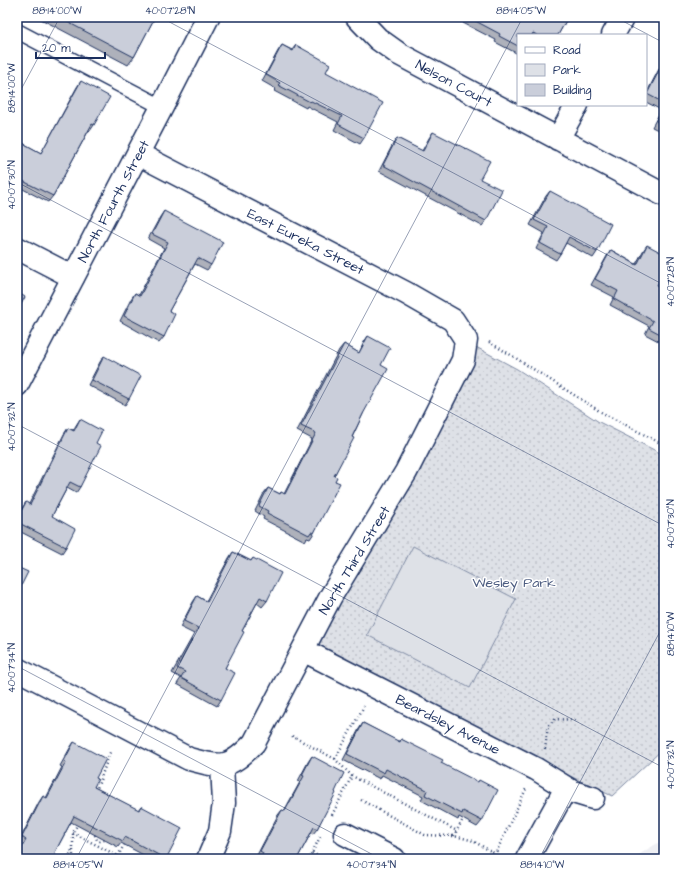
<svg xmlns="http://www.w3.org/2000/svg" width="681" height="876" font-family="'Architects Daughter',sans-serif">
	<style>
		.built { fill: #eff0f4 }
		.green { fill: url(#green-dots); stroke: #7c88a2 }
		.pitch { fill: #dee1e7; stroke: #7c88a2 }
		.lines { fill: none; stroke-linecap: round; stroke-linejoin: round }
		.service-casing { stroke: #1b2f5e; stroke-width: 17 }
		.minor-casing { stroke: #1b2f5e; stroke-width: 25 }
		.tertiary-casing { stroke: #1b2f5e; stroke-width: 25 }
		.path { stroke: #1b2f5e; stroke-width: 2.5; stroke-dasharray: 1 3; stroke-linecap: butt }
		.service { stroke: #fff; stroke-width: 14 }
		.minor { stroke: #fff; stroke-width: 22 }
		.tertiary { stroke: #fff; stroke-width: 22 }
		.wall { fill: #aeb1bb; stroke: #1b2f5e }
		.building { fill: #caceda; stroke: #1b2f5e }
		.ticks { fill: none; stroke: #1b2f5e; stroke-width: 1; stroke-opacity: 0.45 }
		.labels { text-anchor: middle; stroke-width: 3; stroke-linejoin: round; paint-order: stroke }
		.street-label { font-size: 14px; fill: #1b2f5e; stroke: #fff }
		.park-label { font-size: 14px; fill: #4c5c80; stroke: #fff }
		.neatline { fill: none; stroke: #1b2f5e; stroke-width: 1.5 }
		.ticks-label { font-size: 10px; text-anchor: middle; fill: #1b2f5e }
	</style>
	<defs>
		<pattern id="green-dots" width="8" height="8" patternUnits="userSpaceOnUse"><rect width="8" height="8" fill="#dee1e7"/><path d="M2 2h.1M6 6h.1" fill="none" stroke="#bec1c9" stroke-width="1.8" stroke-linecap="round"/></pattern>
	</defs>
	<rect width="100%" height="100%" fill="#fff"/>
	<filter id="ink" filterUnits="userSpaceOnUse"><feTurbulence type="fractalNoise" baseFrequency=".025" numOctaves="2"/><feDisplacementMap in="SourceGraphic" scale="8" xChannelSelector="R" yChannelSelector="G"/><feConvolveMatrix kernelMatrix="1 2 1 2 8 2 1 2 1" color-interpolation-filters="sRGB"/></filter>
	<g filter="url(#ink)">
		<path class="built" d="M664 839V859H632Z"/>
		<path class="green" d="M474 346 517 369 599 422 664 455V748L612 796 303 649Z"/>
		<path class="pitch" d="M413 546 516 599 470 688 367 635Z"/>
		<g class="lines">
			<defs>
				<path id="service" d="M17 31 162 107"/>
				<path id="minor" d="M357 17 378 39 399 54 664 195
					M613 35 623 17
					M558 139 577 105
					M17 248 73 277
					M303 650 536 769 573 792 593 798
					M17 669 189 759C222 768 229 769 254 743L331 596 406 472 463 360 466 340 453 320 406 293 138 154
					M345 834 394 859
					M208 859 220 831 224 803 222 766
					M527 859 566 788"/>
				<path id="tertiary" d="M17 385 162 107 208 17"/>
			</defs>
			<use href="#service" class="service-casing"/>
			<use href="#minor" class="minor-casing"/>
			<use href="#tertiary" class="tertiary-casing"/>
			<path class="path" d="M489 342 511 355 601 412 664 445
				M292 736 335 759 352 776 457 831
				M545 749 548 726 555 719 575 720
				M335 759 364 706
				M96 791 111 750
				M361 800 425 835 454 836 471 840 496 854
				M332 815 352 776
				M73 833 124 859
				M95 835 97 840 100 841 105 840
				M454 836 463 819
				M312 853 324 859
				M118 856 124 845
				M68 859 72 850
				M73 859V833L78 823
				M309 859 321 835
				M493 859 526 789"/>
			<use href="#service" class="service"/>
			<use href="#minor" class="minor"/>
			<use href="#tertiary" class="tertiary"/>
		</g>
		<path class="wall" d="M37 17H155L134 57 128 65Z
			M466 17H568L558 35H518V54L495 42 496 40 463 23Z
			M282 45 292 50 296 45 326 72 364 138 360 144 334 130 338 122 307 106 306 108 274 91 276 89 262 81 278 51Z
			M663 63 664 64V133L652 127 661 110 646 102V94L659 69Z
			M81 81 94 125 90 131 89 130 53 196 48 202 17 186V144L19 141 41 153 77 87Z
			M433 132 480 179 486 221 482 226 379 171 393 144 397 138 422 151 429 138Z
			M550 191 597 252 593 258 566 243 560 254 556 260 536 249 544 233 530 225 546 196Z
			M164 211 211 265 207 270 195 264 169 311 164 337 159 343 120 321 131 299 135 293 139 295 164 248 148 239 160 217Z
			M647 245 657 285 664 288V344L645 334 649 326 610 305 614 297 591 285 607 256 611 250 636 264 643 251Z
			M368 336 381 365 363 414 334 476 335 481 314 533 310 539 307 538 305 541 263 519 264 517 255 511 264 493 268 488 280 494 281 492 284 494 312 439 297 431 339 350 344 344 359 353 364 342Z
			M104 356 129 399 125 405 88 385 100 362Z
			M80 419 96 443 80 487 76 493 67 488 52 516 66 547 62 553 17 530V518L22 508 26 502 29 504 64 434 68 428 73 430Z
			M233 552 251 561 253 558 267 601 262 607 257 603 242 631 225 668 221 700 217 706 177 684 181 678 172 673 194 634 180 627 193 602 197 596 206 601 229 558Z
			M363 723 399 742 401 739 441 763 482 821 477 827 459 817 458 820 421 800 423 796 382 775 380 779 343 760 359 729Z
			M74 742 96 778 94 787 138 810 141 806 166 859H151L121 843 118 847 71 822 54 854 17 859V855L22 845 18 843 39 802 43 796 46 798 62 767 60 766 70 748Z
			M312 756 335 792 317 829 313 834 311 833 297 859H259V858L256 857 278 815 282 810 284 811 300 782 298 781 308 762Z"/>
		<path class="building" d="M58 17H155L134 57Z
			M468 17H568L558 35H537L533 33 532 35H518V46L499 36 500 34Z
			M282 45 293 51 296 45 330 64 326 72 383 103 364 138 338 124 342 116 311 101 310 102 278 85 280 83 266 75Z
			M663 63 664 64V103L647 94Z
			M81 81 110 97 94 125 92 124 53 196 17 178V175L19 172 17 171V145L19 141 41 153Z
			M664 107V125L656 121Z
			M433 132 490 161 480 179 502 190 486 221 383 165 397 138 423 151Z
			M550 191 611 224 597 252 569 237 560 254 540 243 548 227 534 220Z
			M164 211 223 242 211 265 198 258 169 311 175 314 164 337 124 316 135 293 140 296 168 242 152 234Z
			M647 245 664 254V271L657 285 664 288V336L649 328 653 321 614 299 618 291 595 279 611 250 637 265Z
			M17 292 25 297 17 312Z
			M368 336 390 348 381 365 388 369 363 414 352 437 354 438 334 476 337 477 335 481 340 483 314 533 311 532 309 535 267 513 268 511 259 506 268 488 280 494 281 492 285 494 316 433 301 426 344 344 359 353Z
			M104 356 141 376 129 399 92 380Z
			M80 419 102 431 96 443 101 446 80 487 70 482 52 516 75 529 66 547 17 522V519L26 502 30 505 68 428 74 431Z
			M233 552 251 561 253 558 281 573 267 601 260 597 242 631 244 632 225 668 235 673 221 700 181 678 185 672 177 668 198 628 184 621 197 596 207 602Z
			M17 567 28 572 17 594Z
			M363 723 400 742 401 739 443 760 441 763 478 782 479 780 498 790 482 821 463 811 462 814 425 795 427 790 386 769 384 773 347 754Z
			M74 742 106 759 96 778 98 779 94 787 139 810 141 806 182 828 166 859 125 837 123 841 74 816 54 854 58 857 57 859H17V856L26 840 22 837 43 796 47 798 66 762 64 761Z
			M312 756 344 773 335 792 336 793 317 829 314 827 297 859H260L263 853 260 851 282 810 285 811 304 776 302 775Z"/>
	</g>
	<path class="ticks" d="M160 17 664 285M615 17 664 43M17 97 60 17M17 182 664 526M17 424 664 768M17 666 381 859M76 859 523 17M539 859 664 624"/>
	<g class="labels">
		<g class="street-label">
			<text transform="translate(454 83) rotate(28)" y="5">Nelson Court</text>
			<text transform="translate(113 201) rotate(-62)" y="5">North Fourth Street</text>
			<text transform="translate(306 241) rotate(27)" y="5">East Eureka Street</text>
			<text transform="translate(354 560) rotate(-59)" y="5">North Third Street</text>
			<text transform="translate(448 724) rotate(27)" y="5">Beardsley Avenue</text>
		</g>
		<g class="park-label">
			<text x="514" y="587">Wesley Park</text>
		</g>
	</g>
	<rect width="681" height="876" fill="none" stroke="#fff" stroke-width="44"/>
	<rect x="517" y="34" width="130" height="72" fill="#ffffff" stroke="#a4acbf"/>
	<rect x="525" y="47" width="20" height="6" fill="#ffffff" stroke="#a4acbf"/>
	<text x="553" y="54" font-size="12" fill="#1b2f5e">Road</text>
	<rect x="525" y="64" width="20" height="12" fill="#dee1e7" stroke="#a4acbf"/>
	<text x="553" y="74" font-size="12" fill="#1b2f5e">Park</text>
	<rect x="525" y="84" width="20" height="12" fill="#caceda" stroke="#a4acbf"/>
	<text x="553" y="94" font-size="12" fill="#1b2f5e">Building</text>
	<path d="M36 52v6h69v-6" fill="none" stroke="#1b2f5e" stroke-width="2"/>
	<text x="42" y="52" font-size="12" fill="#1b2f5e" stroke="#ffffff" stroke-width="3" paint-order="stroke">20 m</text>
	<rect x="22" y="22" width="637" height="832" class="neatline"/>
	<g class="ticks-label">
		<text x="57" y="14">88°14'00"W</text>
		<text x="170" y="14">40°07'28"N</text>
		<text x="521" y="14">88°14'05"W</text>
		<text transform="translate(11 88) rotate(-90)" y="4">88°14'00"W</text>
		<text transform="translate(11 185) rotate(-90)" y="4">40°07'30"N</text>
		<text transform="translate(670 282) rotate(-90)" y="4">40°07'28"N</text>
		<text transform="translate(11 427) rotate(-90)" y="4">40°07'32"N</text>
		<text transform="translate(670 524) rotate(-90)" y="4">40°07'30"N</text>
		<text transform="translate(670 634) rotate(-90)" y="4">88°14'10"W</text>
		<text transform="translate(11 668) rotate(-90)" y="4">40°07'34"N</text>
		<text transform="translate(670 765) rotate(-90)" y="4">40°07'32"N</text>
		<text x="78" y="868">88°14'05"W</text>
		<text x="371" y="868">40°07'34"N</text>
		<text x="542" y="868">88°14'10"W</text>
	</g>
</svg>
